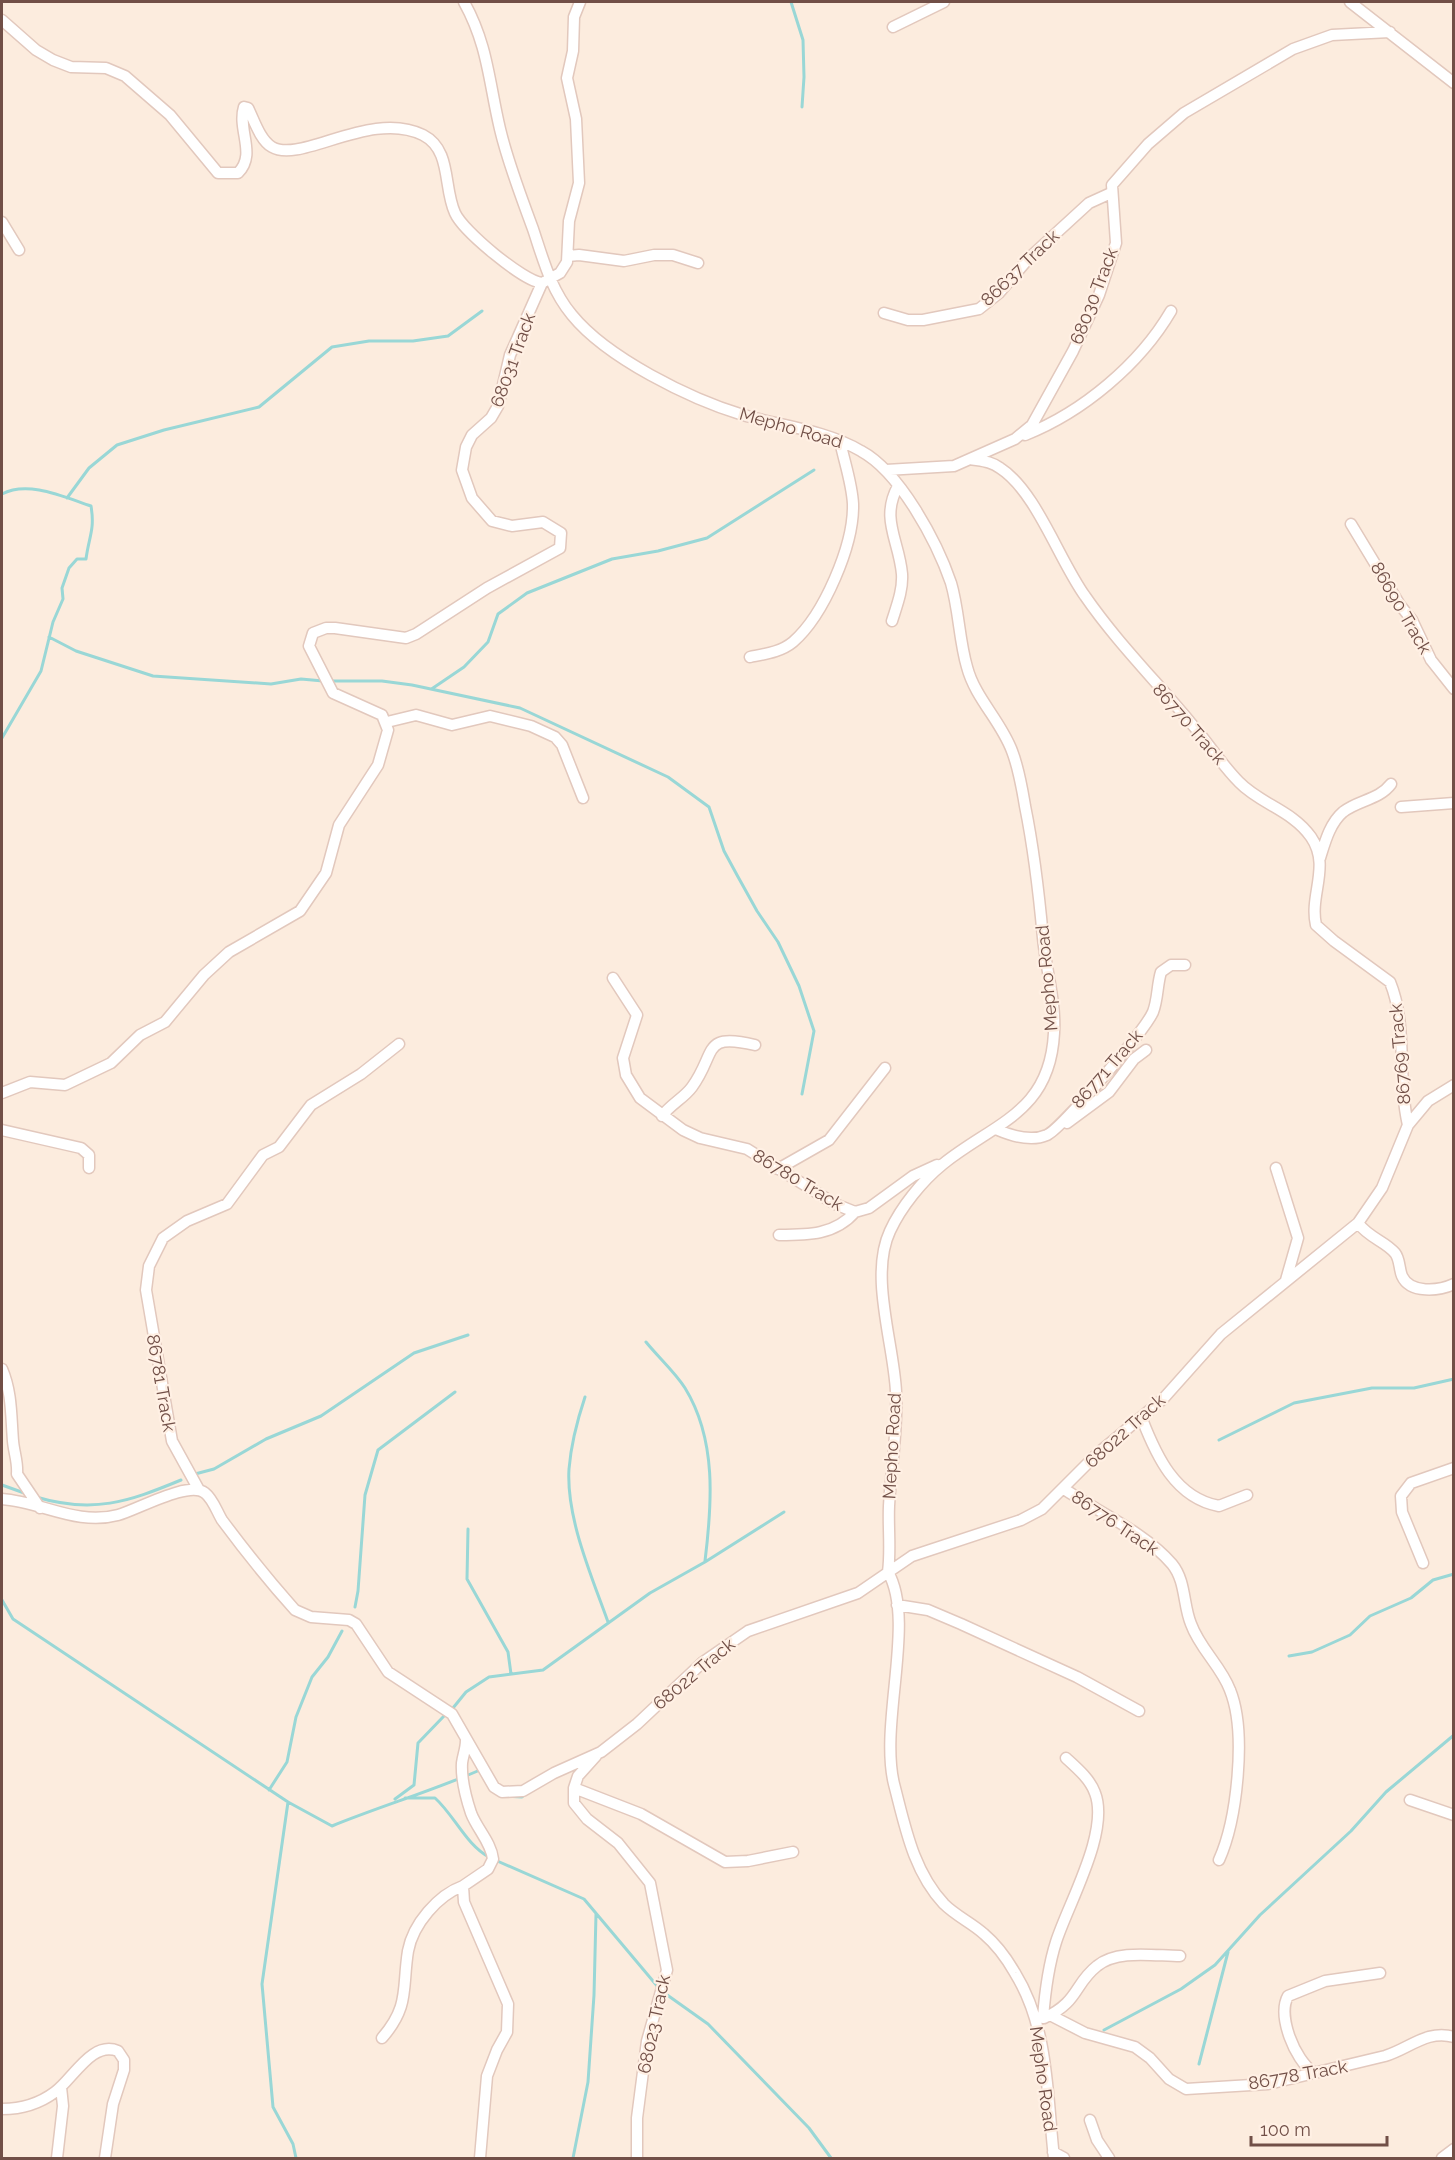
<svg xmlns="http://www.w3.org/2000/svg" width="1455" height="2160" font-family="Raleway,sans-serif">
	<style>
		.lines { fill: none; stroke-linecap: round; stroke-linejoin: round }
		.stream { stroke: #99d7d6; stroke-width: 3 }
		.minor-casing { stroke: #e2c8bd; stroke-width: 13 }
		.minor { stroke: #fff; stroke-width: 10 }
		.labels { text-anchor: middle; stroke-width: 4.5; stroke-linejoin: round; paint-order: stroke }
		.street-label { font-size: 18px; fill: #714f47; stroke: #fff0e4 }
	</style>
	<rect width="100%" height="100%" fill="#fcecde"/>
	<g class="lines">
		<path class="stream" d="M791 2 803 40 804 77 802 107
			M2 494C28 480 64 497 91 506 95 530 89 536 86 559H77L69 568 62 588 63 599 53 622 41 671 2 738
			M67 498 89 468 117 445 164 430 259 407 332 347 369 341H413L448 336 482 311
			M49 637 76 651 153 676 271 684 301 679 323 681
			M330 681H382L412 685 520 708 668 777 709 807 724 851 737 875 757 911 778 942 799 986 814 1031 802 1094
			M433 688 464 667 488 642 498 614 527 593 612 559 658 551 707 538 814 470
			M646 1342C658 1357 675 1372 685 1388 717 1440 712 1504 705 1561
			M585 1397C577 1421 571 1444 569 1469 566 1518 592 1577 608 1622
			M1219 1440 1294 1403 1372 1388H1414L1454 1379
			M195 1474 214 1469 266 1439 321 1416 414 1353 468 1335
			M2 1485 27 1494
			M36 1497C93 1514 128 1502 181 1480
			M468 1529 467 1579 508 1652 511 1674
			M2 1600 13 1619 288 1802 262 1984 273 2107 293 2144 296 2158
			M355 1607 358 1591 365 1495 378 1450 455 1392
			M1289 1656 1312 1652 1350 1635 1370 1616 1411 1598 1433 1580 1454 1574
			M453 1708 466 1692 489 1677 543 1670 650 1593 705 1562 784 1512
			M269 1790 287 1762 296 1717 312 1677 328 1657 342 1631
			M503 1796 522 1797 525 1794
			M405 1798H435C454 1815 467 1846 489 1857
			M395 1799 414 1785 418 1743 444 1716
			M288 1802 332 1826C381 1806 432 1791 480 1770
			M495 1860 584 1899 658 1987
			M663 1992 708 2024 809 2128 831 2158
			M1104 2030 1181 1989 1215 1965 1260 1915 1351 1831 1386 1792 1454 1735
			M1199 2064 1228 1952
			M573 2158 588 2082 594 1995 596 1914"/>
		<defs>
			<path id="minor" d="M464 2C488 45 489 83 500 129 508 163 521 196 533 229 543 259 551 290 572 315 607 358 690 399 743 415 782 426 825 430 861 451 900 472 937 542 951 583 959 610 959 640 967 667 975 698 1001 721 1012 751 1019 769 1022 788 1025 806 1034 850 1039 894 1043 938 1046 970 1056 1002 1054 1033 1050 1113 994 1123 943 1164 922 1181 901 1207 890 1231 869 1276 894 1344 896 1392 898 1430 891 1468 889 1506 888 1528 891 1550 888 1572 916 1621 879 1723 894 1784 905 1826 913 1871 944 1904 956 1916 972 1923 984 1934 997 1945 1007 1959 1015 1973 1049 2028 1047 2096 1054 2158
				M1350 2 1454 83
				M2 20 36 50 53 60 71 67 106 68 125 76 170 115 218 173H238C257 154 237 130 244 107L248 108C254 120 260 140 272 147 301 164 371 109 423 135 452 150 443 187 455 213 463 231 523 281 542 283
				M893 27 944 2
				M2 222 19 250
				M568 256 579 255 624 261 654 255H673L698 263
				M884 313 908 320H923L979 309 999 293 1029 258 1089 203 1111 193
				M1025 435C1083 412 1140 364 1171 311
				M970 459C981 461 991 461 1000 468 1036 491 1059 560 1085 596 1116 641 1155 680 1190 722 1207 741 1221 764 1239 782 1260 804 1292 810 1311 837 1331 866 1309 895 1316 925L1334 941 1390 982C1408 1026 1397 1078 1408 1125
				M886 470 954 466 1015 439 1032 425 1073 351 1099 295 1116 243 1112 185 1148 144 1184 113 1293 49 1332 35 1390 32
				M1351 524 1400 605 1412 620 1431 660 1454 689
				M892 621C897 605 903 590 902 574 899 540 880 519 898 486
				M750 657C765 654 781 652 793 642 824 615 854 545 853 504 852 483 844 461 840 441
				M387 722 416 715 452 725 490 716 531 726 555 737 562 745 583 798
				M1401 807 1454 803
				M1320 858C1325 842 1330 823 1343 812 1358 800 1379 800 1391 784
				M613 978 637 1015 623 1058 626 1075 640 1098 683 1130 700 1138 747 1149 835 1204 855 1212 869 1208 913 1176 937 1165
				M2 1093 30 1082 65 1085 111 1063 140 1035 165 1022 204 975 229 952 300 911 326 873 339 825 378 765 388 730 382 715 333 693 309 646 313 633 326 628H335L406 638 416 634 487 588 560 548 561 533 543 522 512 526 492 521 472 498 462 470 466 447 472 435 491 418 498 406 510 355 542 283 560 273 567 262 569 221 579 183 576 119 567 78 573 51 574 17 580 2
				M662 1116C671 1104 684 1098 692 1087 717 1053 701 1032 755 1045
				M1067 1123 1109 1092 1134 1059 1146 1050
				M2 1130 81 1148 89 1155V1168
				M998 1130C1012 1136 1031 1142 1047 1135 1062 1128 1145 1030 1153 1012 1158 999 1157 985 1161 972L1171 965H1185
				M1276 1168 1298 1238 1286 1280
				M778 1169 829 1140 885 1068
				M1358 1223C1369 1238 1385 1241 1395 1253 1400 1259 1399 1269 1402 1276 1410 1294 1439 1291 1454 1284
				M779 1235C808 1235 835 1235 855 1212
				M2 1369C12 1392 11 1417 13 1441 14 1453 18 1462 17 1474L40 1508
				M1142 1419C1156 1455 1175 1498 1219 1506L1247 1495
				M1064 1489C1097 1511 1147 1534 1172 1564 1186 1581 1183 1605 1191 1624 1200 1649 1221 1666 1230 1690 1247 1732 1237 1820 1219 1860
				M199 1490 172 1441 146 1290 149 1266 163 1238 187 1221 227 1204 263 1155 279 1147 311 1105 361 1074 399 1044
				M2 1499C42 1502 77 1526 118 1515 137 1510 189 1480 205 1493 213 1499 217 1512 222 1520 245 1551 269 1581 295 1610L311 1617 349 1620 356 1624 388 1672 452 1714 494 1787 502 1792 523 1791 554 1773 601 1752 637 1724 703 1662 748 1631 858 1593 912 1556 1021 1520 1042 1509 1097 1454 1163 1399 1221 1334 1358 1223 1382 1188 1408 1125 1428 1101 1454 1085
				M1423 1563 1402 1512 1401 1496 1411 1483 1454 1468
				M897 1605 928 1610 961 1624 1077 1677 1139 1711
				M466 1740C466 1749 463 1755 462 1763 461 1779 466 1798 471 1813 477 1829 491 1842 493 1859L488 1869 463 1886 464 1902 508 2004 507 2032 497 2050 487 2076 480 2158
				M596 1756 578 1776 574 1788V1803L587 1819 618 1843 650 1883 667 1970 647 2041 637 2118V2158
				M574 1788 641 1814 725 1862 748 1861 793 1852
				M1410 1800 1454 1815
				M1050 2015 1085 2033 1135 2047 1150 2058 1169 2079 1186 2089 1268 2084 1385 2056C1409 2049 1427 2029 1454 2037
				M1043 2018C1045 1992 1048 1967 1056 1942 1068 1904 1110 1832 1095 1793 1090 1779 1077 1768 1066 1758
				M1044 2018C1079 2002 1074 1984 1097 1966 1117 1949 1155 1956 1180 1956
				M382 2038C410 2006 402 1988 408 1951 413 1924 438 1895 463 1886
				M1313 2072C1295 2060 1277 2016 1288 1996L1325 1981 1380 1973
				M2 2109C21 2109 39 2104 55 2092 73 2079 92 2040 118 2051L124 2060V2070L113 2104 105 2158
				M1090 2120 1097 2140 1109 2158
				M1053 2152 1064 2158
				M57 2158 63 2106 61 2087
				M1442 2158 1454 2149"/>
		</defs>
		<use href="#minor" class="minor-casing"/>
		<use href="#minor" class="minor"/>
	</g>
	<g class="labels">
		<g class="street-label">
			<text transform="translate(1020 268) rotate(-44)" y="6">86637 Track</text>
			<text transform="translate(1094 296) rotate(-69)" y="6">68030 Track</text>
			<text transform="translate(513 360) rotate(-70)" y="6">68031 Track</text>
			<text transform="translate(791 428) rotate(16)" y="6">Mepho Road</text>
			<text transform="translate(1401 608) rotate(60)" y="6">86690 Track</text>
			<text transform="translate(1189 724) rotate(49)" y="6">86770 Track</text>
			<text transform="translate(1047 978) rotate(-95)" y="6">Mepho Road</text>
			<text transform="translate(1400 1054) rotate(-95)" y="6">86769 Track</text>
			<text transform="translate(1107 1069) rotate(-49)" y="6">86771 Track</text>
			<text transform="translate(798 1180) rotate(31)" y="6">86780 Track</text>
			<text transform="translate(161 1383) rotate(80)" y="6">86781 Track</text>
			<text transform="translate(1125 1431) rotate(-42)" y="6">68022 Track</text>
			<text transform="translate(892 1446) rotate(-87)" y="6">Mepho Road</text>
			<text transform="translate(1115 1523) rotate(34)" y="6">86776 Track</text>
			<text transform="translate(694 1674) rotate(-40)" y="6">68022 Track</text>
			<text transform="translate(654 2024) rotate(-78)" y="6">68023 Track</text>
			<text transform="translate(1298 2075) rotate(-10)" y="6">86778 Track</text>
			<text transform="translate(1043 2079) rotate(82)" y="6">Mepho Road</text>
		</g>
	</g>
	<rect width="1455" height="2160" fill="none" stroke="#714f47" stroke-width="6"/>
	<path d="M1251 2136v9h136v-9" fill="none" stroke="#714f47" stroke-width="3"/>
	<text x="1260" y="2136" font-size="18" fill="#714f47" stroke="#fff0e4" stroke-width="4.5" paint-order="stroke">100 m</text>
</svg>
